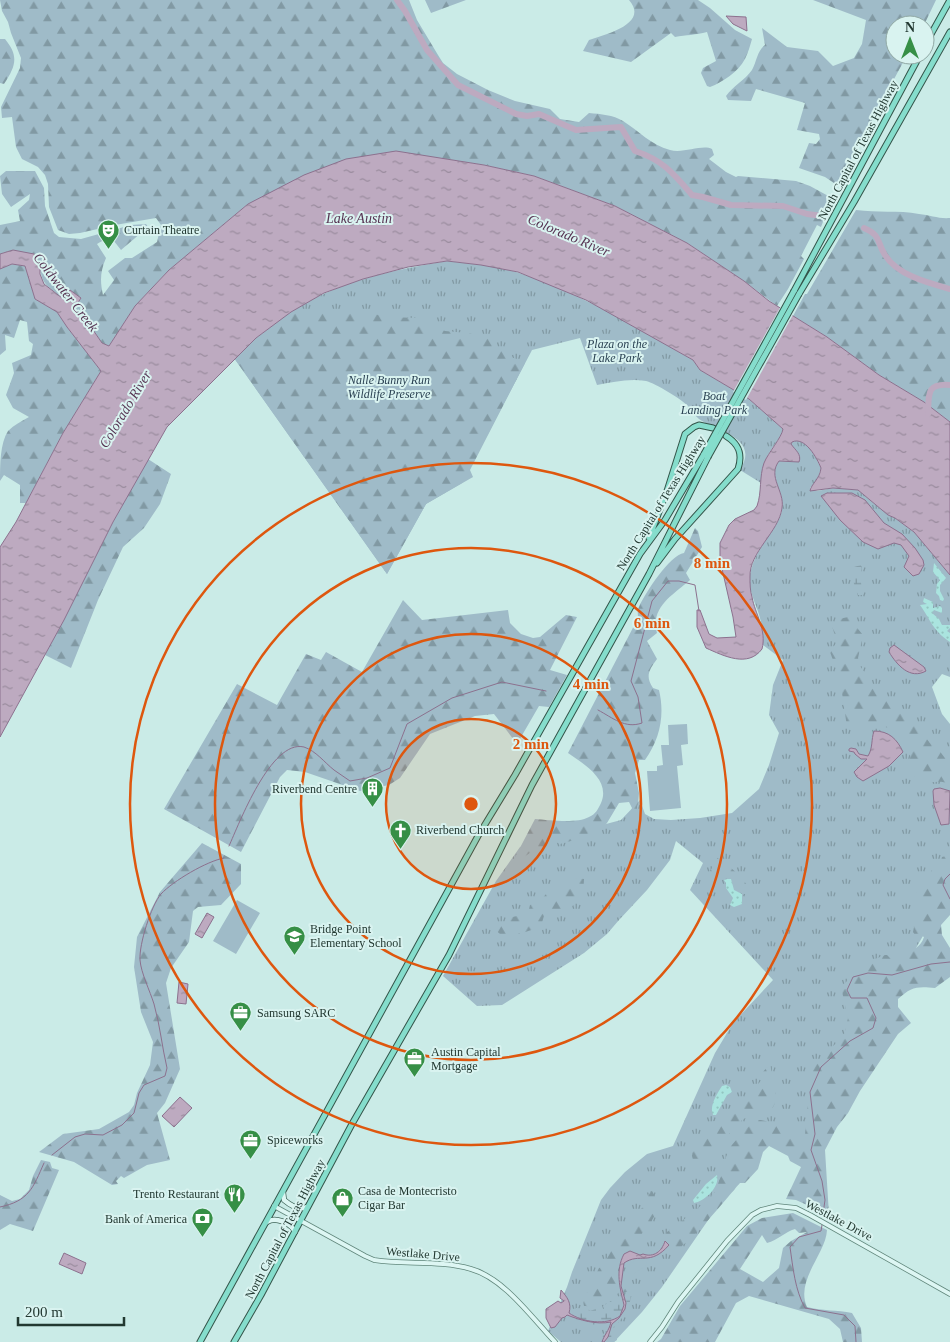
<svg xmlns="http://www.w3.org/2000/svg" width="950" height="1342" font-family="'Times New Roman',serif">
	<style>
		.grass { fill: url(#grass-tufts) }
		.forest { fill: url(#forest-firs); fill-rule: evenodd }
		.wetland { fill: url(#wetland-marsh) }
		.sand { fill: url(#sand-dots) }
		.garden { fill: #9fbbc8 }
		.water { fill: url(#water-ripples); stroke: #8c718e }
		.pier { fill: #caebe7 }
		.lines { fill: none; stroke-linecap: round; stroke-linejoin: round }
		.stream { stroke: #8c718e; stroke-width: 1 }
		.river { stroke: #bdaac0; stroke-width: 6 }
		.tertiary-casing { stroke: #60867b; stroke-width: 5.5 }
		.secondary-casing { stroke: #43685c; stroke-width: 6 }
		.trunk-casing { stroke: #335449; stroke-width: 7 }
		.tertiary { stroke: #ddf6f3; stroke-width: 4 }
		.secondary { stroke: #ddf6f3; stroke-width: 4.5 }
		.trunk { stroke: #85ddcc; stroke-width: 5 }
		.trunk-bridge-casing { stroke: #335449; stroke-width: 7; stroke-linecap: butt }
		.trunk-bridge { stroke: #85ddcc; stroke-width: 5 }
		.ring { fill: none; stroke: #de570e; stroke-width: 2.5 }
		.labels { text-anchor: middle; stroke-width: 4; stroke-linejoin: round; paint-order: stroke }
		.street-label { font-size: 12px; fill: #223831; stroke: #d9f3f0 }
		.poi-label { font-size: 12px; fill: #223831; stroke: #d9f3f0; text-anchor: start }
		.park-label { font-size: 12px; font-style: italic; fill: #2a4152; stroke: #d9f3f0 }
		.water-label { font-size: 14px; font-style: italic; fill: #563352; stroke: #d9f3f0 }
		.centre { fill: #de570e; stroke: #d9f3f0; stroke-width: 2.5 }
		.ring-label { font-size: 15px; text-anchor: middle; font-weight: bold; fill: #de570e; stroke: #d9f3f0; stroke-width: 4; stroke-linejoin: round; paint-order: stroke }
	</style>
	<defs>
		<pattern id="grass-tufts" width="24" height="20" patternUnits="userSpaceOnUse" patternTransform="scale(1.25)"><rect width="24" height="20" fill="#9fbbc8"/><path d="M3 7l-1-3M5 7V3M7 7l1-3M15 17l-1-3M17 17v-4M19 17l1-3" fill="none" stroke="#8199a3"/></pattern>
		<pattern id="forest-firs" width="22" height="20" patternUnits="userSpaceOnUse" patternTransform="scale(1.25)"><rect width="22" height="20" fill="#9fbbc8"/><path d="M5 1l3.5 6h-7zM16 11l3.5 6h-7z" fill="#8199a3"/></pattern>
		<pattern id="wetland-marsh" width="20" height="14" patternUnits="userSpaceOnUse" patternTransform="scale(1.25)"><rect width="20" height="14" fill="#9fbbc8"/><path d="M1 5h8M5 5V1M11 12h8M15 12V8" fill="none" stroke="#8199a3"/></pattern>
		<pattern id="sand-dots" width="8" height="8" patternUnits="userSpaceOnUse" patternTransform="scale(1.25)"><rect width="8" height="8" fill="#aae4df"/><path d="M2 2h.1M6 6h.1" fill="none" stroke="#92c4c0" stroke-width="1.8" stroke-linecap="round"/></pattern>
		<pattern id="water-ripples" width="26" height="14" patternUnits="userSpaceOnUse" patternTransform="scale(1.25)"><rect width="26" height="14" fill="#bdaac0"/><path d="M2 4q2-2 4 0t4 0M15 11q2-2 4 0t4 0" fill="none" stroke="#998b9d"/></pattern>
	</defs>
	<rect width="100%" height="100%" fill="#caebe7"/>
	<path class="grass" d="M447 261C471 264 496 265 519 273 581 293 637 328 693 360L700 370 749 399 783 429C782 436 777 441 773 447 766 457 761 470 761 483L740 470C761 437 715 431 699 419 695 416 693 411 689 407 683 400 655 383 646 381 630 378 613 382 597 385L580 338 532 350 531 352 462 483 426 504 387 574 234 358C253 343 271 325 291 312 338 281 393 270 447 261Z
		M796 440C808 441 817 458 821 468L818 479 810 488 817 491 833 488 858 490 888 515 895 518 914 532 950 575V677L942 674 932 687 942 714 950 724V889L806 1139 766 1136 662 1287 642 1312 614 1342H561L548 1331 567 1287 572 1272 601 1200 610 1188 625 1172 647 1154 673 1146 715 1053 733 1023 773 980 690 890 703 863 676 841 670 860 647 890 619 920 607 934 584 953 502 1005 477 1006 443 976 496 881 520 847 621 820 640 800 645 814 654 819 671 820 700 818 732 813 759 789 769 765 779 733 769 715 773 685 783 660 763 645C762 638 763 629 761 622 758 605 745 589 751 570 754 559 760 548 766 539 772 530 781 520 782 509 785 491 767 478 779 461L797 462 791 444 792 442Z"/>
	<path class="forest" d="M0 0H409L417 20 438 55 443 63 457 74 488 90 515 101 550 109 560 119 579 122 589 113C601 114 613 115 623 121 639 131 651 145 670 150 683 154 702 144 712 149L714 155 709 159 726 172 736 177 738 176 796 181 810 186 832 198 821 227 817 225 801 256 804 259 788 289 777 306 744 281 687 243 615 206 534 176 484 165 445 159 248 204 169 270 135 306 109 346 102 343 91 327 73 310 81 298H62C49 286 41 286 40 265L13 250 0 254V225L20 221 18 210 29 200 30 194 11 207 2 194 0 176 6 171H35L44 188 45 206 54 233 59 237 81 239 131 225 146 224 148 227 121 250 110 236 97 244 106 258C100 272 100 281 103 295L114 280 108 271 125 258H132L157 242 161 225 156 218 115 225 80 233 69 234 58 230 49 207 48 184 45 175 38 167 22 159 16 147 12 117 2 118 1 107 20 68 21 58 11 33 8 22 2 11Z
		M425 0H466L431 13Z
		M629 0H698L710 8 735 30 752 39C750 46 748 53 745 59 738 72 723 82 710 87L707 86 701 73 703 68 716 61 707 32C696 35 686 35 675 37L671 33 631 62 583 51 589 40C604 35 650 24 629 0Z
		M813 0H936L924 25H895V55H907L837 185 825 177 799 168 809 143 816 144 820 139 819 134 797 130 805 103 756 89 751 101 728 100 726 96C733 86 745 80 752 70 757 61 757 51 765 45L762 28 787 47 818 51 833 66 854 58 862 44 866 20Z
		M0 39H5C19 56 16 66 4 84L0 83Z
		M856 210C877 213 898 210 919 214 930 215 939 219 950 218V422L924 402 879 375 827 337 793 316 805 294H807Z
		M12 264 25 266 35 299 57 312 67 327 101 371 63 433 26 503H20V485L4 475 0 481C0 465 0 443 8 431 14 425 22 421 29 417L13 408 6 395 14 373 12 363 31 355 33 344 29 341 27 322 20 320 14 338 5 335 6 350 0 355V269Z
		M296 309 365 311 385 317 420 318 445 331 467 333 487 337 509 356 525 363 470 470 473 477 426 504 387 574 234 358 256 338Z
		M148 459 171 474 160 504 144 528 123 547 98 600 71 668 45 655 113 522Z
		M695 528 698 531 702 547 686 573 690 580C673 595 650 607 657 633L647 641 657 659C649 670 645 676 653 688L659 690C665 715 660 739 645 760H639L635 773 639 793 638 804 634 812H631L632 808 629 802 619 803 607 823 596 836 590 833 578 837V839L560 844 556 842 549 843 546 847C526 851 527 858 511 865L535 819C550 820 576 824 589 817 596 814 598 809 601 803 611 780 584 764 568 753L638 618C638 614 637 610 639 607 645 593 670 555 684 553Z
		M403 600 422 620 508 610 510 623 521 634 533 638 540 637 566 615 577 617 550 670 567 675 549 707 539 706 517 744 494 714 475 716 430 734 400 778 389 785 360 791 305 772 287 770 280 777 241 852 164 809 237 684 277 705 306 654 321 660 326 652 362 672Z
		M848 617 863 635 858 658 860 666 874 686 894 702 909 721 922 733 930 743 935 745 948 762 950 765V784C935 778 927 788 913 775 907 768 911 760 910 752 906 725 868 720 847 727L840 679 830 652 837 642 832 626 839 619Z
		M202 843 241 864V884L221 905 198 907 193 911 189 942 171 968 166 983 180 1069 165 1103 157 1113 170 1160 147 1165 124 1178 121 1176 116 1181 118 1184 112 1185 74 1162 39 1152 63 1134 99 1129 129 1112 134 1105 137 1093 150 1065 153 1042 141 1012 134 967 137 937 160 892Z
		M711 854C729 865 742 875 752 893L749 895C733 892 737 888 731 877L719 872 712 873 710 871 712 868Z
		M950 855V915L941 925 942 935 950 948V977L935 988C917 986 911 987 898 999V1007L911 1023 898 1034 860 1091 848 1113 837 1127 825 1150 829 1215 796 1200 786 1199 801 1167 790 1161 788 1156 769 1146 763 1152 758 1169 745 1183H740C730 1194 688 1247 676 1249 670 1249 668 1243 665 1239L667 1232 694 1212 716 1191 726 1157 731 1146 743 1132 755 1120H761L774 1123 780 1119C787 1125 796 1136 805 1135L809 1087 810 1082 814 1078 812 1072 815 1065 822 1056 844 1036 848 1018 841 987 848 980 854 969 858 966 885 955H887L891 959 900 950C910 952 920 949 924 937L922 936 915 935 913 932 914 927 910 920 911 913 919 909 916 888 926 884 932 869 941 861 942 857Z
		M576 878 584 879C584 895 578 901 566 912L546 909 541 926C534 930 511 937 503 935 500 935 498 932 496 930L507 919 512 917 523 915 525 911 529 909 530 905 542 899 550 889 560 887 565 881Z
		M770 1064 772 1074 770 1087H773L774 1084 776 1085 775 1103 773 1107 770 1110 743 1119 701 1164 694 1167 691 1147 702 1131 706 1122C718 1125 729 1109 737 1100L741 1104C749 1096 756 1085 765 1077L762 1073Z
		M41 1160 50 1162 52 1168 59 1170 33 1231 10 1224 0 1230V1195L12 1201 20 1199 29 1190 33 1176Z
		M652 1191C669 1218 638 1226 637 1248L624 1253 618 1269V1271C624 1276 626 1281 633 1285V1290L623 1293 619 1292C617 1296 599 1306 593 1307 592 1307 585 1306 584 1306L583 1301 599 1268 605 1265C607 1250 625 1233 636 1222L631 1214C653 1206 641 1199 652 1191Z
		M793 1213 827 1230C826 1254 795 1280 807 1307 822 1311 837 1310 852 1313L861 1328 862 1342H843L840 1329 829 1319 749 1296 736 1303 715 1342H657L661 1339 680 1306 747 1226 762 1218ZM795 1229 799 1233 807 1232 791 1241 783 1248 779 1268 763 1282 740 1269 762 1235 767 1243C778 1240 785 1232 795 1229Z"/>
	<path class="wetland" d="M861 565C863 571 860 573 860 578 861 585 865 587 862 595H858C854 584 851 579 854 567Z
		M632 1294 627 1312 612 1330 613 1337H617V1340L614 1342H601L605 1330 604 1326 599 1324 576 1326 571 1318 576 1308 588 1309 590 1311 596 1309V1316H601L605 1312 603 1306 611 1301Z"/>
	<path class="sand" d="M934 563 946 578 940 585V591L944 599 943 601 940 600 939 596 936 593 937 584 940 580 933 572Z
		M924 598 933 602V608L940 606 942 608V613L934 610 932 613 939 619 942 625H950V628L947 631 950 633V642C932 630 931 620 920 605L927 604 923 602Z
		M727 879H731L734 890 742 894V904L734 907 730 905 733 898 726 888V883L724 880Z
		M726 1085 730 1087 732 1092 727 1095 716 1115H713C709 1106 717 1094 722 1086Z
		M717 1175C720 1187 705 1201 694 1203L693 1200 706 1184Z"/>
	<path class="garden" d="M687 724 688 744 681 745 683 765 677 766 681 808 650 811 647 771H657V766L663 765 661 745H669L668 725Z
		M237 900 260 913 236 954 213 941Z
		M646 1260 647 1265 633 1274H629L626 1270C630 1260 637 1261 646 1260Z"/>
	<path class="water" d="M726 16 746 17 747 31 733 24Z
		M396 151 484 165 534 176 615 206 687 243 744 281 769 301 827 337 879 375 924 402 950 422V575L914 532 895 518 888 515 858 490 833 488 810 491C811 484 820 479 821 468 817 458 805 436 792 442L791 444C795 450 802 454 799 462L779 461C767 477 785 491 782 508 779 532 749 552 750 577 750 583 750 591 752 597 755 614 767 630 762 649 748 668 724 656 706 648L697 627V610H700L709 634 717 638 736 637 733 617 720 560V543L729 525 735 519 754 510 757 506C762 492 759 477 764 463 768 453 782 437 783 429L749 399 700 370 693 360 586 300 518 272 481 265 447 261 408 267 363 279 324 293 291 312 256 338 167 427 113 522 64 620 0 737V547L16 522 63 433 101 371 67 327 57 312 35 299 25 266 12 264 0 269V254L13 250 34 254 40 265V274L44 284 62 298 70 290 81 298 73 310 91 327 102 343 109 346 135 306 169 270 248 204 304 175 346 159Z
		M827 493H852L865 500 884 523 902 534 915 548 923 560 924 565 919 574 913 576 904 567 909 556 901 545 894 543 878 549 863 542 840 520 821 496Z
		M894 645 924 667 926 671C910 680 897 665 889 652L890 648Z
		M874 731C889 731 897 739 903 752L889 766 863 781 857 777 854 772 867 759H861L855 754 854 752 849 751V749L851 748 856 749 859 754 868 756C873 748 871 740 874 731Z
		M940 788 950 791 949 824 941 825 934 805 933 791 934 789Z
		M207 913 214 917 202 938 195 934Z
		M179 982 188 984 186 1004 177 1003Z
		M180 1097 192 1108 174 1127 162 1116Z
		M665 1241 669 1245C650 1267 640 1252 624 1263L621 1286 626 1303 625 1309 619 1318 612 1324 608 1337 604 1342H602C604 1335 609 1331 611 1322 596 1325 580 1320 567 1315L565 1317 562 1318 555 1327 551 1328 546 1318V1309L558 1301 561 1303 564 1301 560 1298 561 1290C567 1297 572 1303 569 1313 582 1322 606 1326 620 1316L624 1305C620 1288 615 1271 624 1254L630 1251 640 1255 643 1254C654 1258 662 1251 665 1241Z
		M64 1253 86 1263 82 1274 59 1264Z"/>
	<path class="pier" d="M781 306 794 313 746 400 733 392Z"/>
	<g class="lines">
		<path class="stream" d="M598 710C613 718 625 729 642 723L638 697 631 681 652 601 668 581H679L695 585 699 611
			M229 846C239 824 271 739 304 747 316 751 324 762 334 770 339 774 345 777 350 781L367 778 390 768 407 724 452 698 502 682 546 691
			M950 874 945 879 943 885 950 899
			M52 1155 75 1137 85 1134 103 1135 122 1125 134 1113 139 1093 144 1085 165 1076 167 1068C162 1047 160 1025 154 1004 150 991 141 973 140 960 139 944 151 906 161 894 173 881 207 861 224 858
			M0 1207C29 1201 33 1188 44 1163
			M823 1214 825 1200 822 1181 811 1150 815 1134 810 1092 821 1067 850 1041 873 1028 876 1018 867 998H851L847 990 853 977 868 973 892 975 931 964 950 962
			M822 1225 821 1231 799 1237 790 1247C793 1268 795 1290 805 1308L844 1315 855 1326 856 1342"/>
		<path class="river" d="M397 0 405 11 427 50 458 85 516 114 527 116 539 114 576 130 621 127 635 151C663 160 674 174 692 195L703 197 731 205 783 206 807 214 823 216
			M864 228C882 236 876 241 885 255 897 275 928 283 950 289
			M928 414C929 394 926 383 950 385"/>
		<defs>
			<path id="tertiary" d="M274 1206 365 1256 374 1260C406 1265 440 1260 471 1269 504 1278 532 1318 555 1342
				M650 1342 662 1327 678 1302 727 1241 752 1215 761 1210 777 1206 796 1208 810 1215 950 1294"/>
			<path id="secondary" d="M283 1192 284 1200C290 1205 299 1211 307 1207
				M267 1222C275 1216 291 1223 295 1232"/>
			<path id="trunk" d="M925 45 950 0
				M794 291 920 55
				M799 294 854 202 950 32
				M649 538 667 491 685 434 694 427 699 425 713 428
				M657 563 675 539 738 469C743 454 739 444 726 436
				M200 1342 478 836 515 775 640 554 665 520 704 454
				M234 1342 261 1295 352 1124 449 955 532 785 649 574 708 457"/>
		</defs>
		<use href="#tertiary" class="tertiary-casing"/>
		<use href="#secondary" class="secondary-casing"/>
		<use href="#trunk" class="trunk-casing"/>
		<use href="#tertiary" class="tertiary"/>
		<use href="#secondary" class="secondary"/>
		<use href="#trunk" class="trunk"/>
		<defs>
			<path id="trunk-bridge" d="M704 454 794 291
				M708 457 799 294"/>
		</defs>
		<use href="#trunk-bridge" class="trunk-bridge-casing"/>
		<use href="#trunk-bridge" class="trunk-bridge"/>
	</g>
	<circle cx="471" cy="804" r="85" fill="#de570e" fill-opacity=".12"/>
	<g class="ring">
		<circle cx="471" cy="804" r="85"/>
		<circle cx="471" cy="804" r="170"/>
		<circle cx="471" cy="804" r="256"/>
		<circle cx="471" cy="804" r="341"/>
	</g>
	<defs>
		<symbol id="theatre-pin" viewBox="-11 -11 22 30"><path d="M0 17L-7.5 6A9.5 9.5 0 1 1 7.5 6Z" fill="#368f46" stroke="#d9f3f0"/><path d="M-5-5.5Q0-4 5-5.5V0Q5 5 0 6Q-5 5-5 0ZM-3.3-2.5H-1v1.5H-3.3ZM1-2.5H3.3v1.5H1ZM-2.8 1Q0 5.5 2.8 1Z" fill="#fff"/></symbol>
		<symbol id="building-pin" viewBox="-11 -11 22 30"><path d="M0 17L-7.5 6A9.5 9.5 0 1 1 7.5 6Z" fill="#368f46" stroke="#d9f3f0"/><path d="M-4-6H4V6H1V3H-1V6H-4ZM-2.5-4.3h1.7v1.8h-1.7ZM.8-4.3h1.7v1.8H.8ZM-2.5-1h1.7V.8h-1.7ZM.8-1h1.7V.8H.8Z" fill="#fff"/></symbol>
		<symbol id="church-pin" viewBox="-11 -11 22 30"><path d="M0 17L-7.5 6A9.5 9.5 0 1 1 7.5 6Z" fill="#368f46" stroke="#d9f3f0"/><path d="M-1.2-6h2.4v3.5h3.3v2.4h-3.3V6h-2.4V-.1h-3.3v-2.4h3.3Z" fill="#fff"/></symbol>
		<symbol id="school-pin" viewBox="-11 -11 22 30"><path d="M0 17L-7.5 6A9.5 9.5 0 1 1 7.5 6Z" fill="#368f46" stroke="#d9f3f0"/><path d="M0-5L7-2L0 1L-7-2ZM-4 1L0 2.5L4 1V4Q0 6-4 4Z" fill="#fff"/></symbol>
		<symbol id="office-pin" viewBox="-11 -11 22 30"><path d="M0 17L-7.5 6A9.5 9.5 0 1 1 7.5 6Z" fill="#368f46" stroke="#d9f3f0"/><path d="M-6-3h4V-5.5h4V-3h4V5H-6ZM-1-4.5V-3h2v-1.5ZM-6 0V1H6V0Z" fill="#fff"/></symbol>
		<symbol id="restaurant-pin" viewBox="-11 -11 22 30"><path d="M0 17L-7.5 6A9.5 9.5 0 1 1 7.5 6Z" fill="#368f46" stroke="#d9f3f0"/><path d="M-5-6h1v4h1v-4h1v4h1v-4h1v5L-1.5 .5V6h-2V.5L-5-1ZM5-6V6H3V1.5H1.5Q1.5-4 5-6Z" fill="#fff"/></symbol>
		<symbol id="shop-pin" viewBox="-11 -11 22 30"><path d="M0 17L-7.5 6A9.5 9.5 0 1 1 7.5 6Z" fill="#368f46" stroke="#d9f3f0"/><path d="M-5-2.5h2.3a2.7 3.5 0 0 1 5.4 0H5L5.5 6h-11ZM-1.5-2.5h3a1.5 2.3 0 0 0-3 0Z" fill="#fff"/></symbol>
		<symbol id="bank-pin" viewBox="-11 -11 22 30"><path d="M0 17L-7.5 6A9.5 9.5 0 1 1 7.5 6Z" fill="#368f46" stroke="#d9f3f0"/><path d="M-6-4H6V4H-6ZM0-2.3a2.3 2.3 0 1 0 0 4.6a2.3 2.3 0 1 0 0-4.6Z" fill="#fff"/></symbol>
	</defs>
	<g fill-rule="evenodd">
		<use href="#theatre-pin" x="96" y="218" width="25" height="34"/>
		<use href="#building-pin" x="360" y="776" width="25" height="34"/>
		<use href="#church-pin" x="388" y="818" width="25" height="34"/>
		<use href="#school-pin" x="282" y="924" width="25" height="34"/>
		<use href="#office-pin" x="228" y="1000" width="25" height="34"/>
		<use href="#office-pin" x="402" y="1046" width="25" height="34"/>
		<use href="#office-pin" x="238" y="1128" width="25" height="34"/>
		<use href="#restaurant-pin" x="222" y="1182" width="25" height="34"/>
		<use href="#shop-pin" x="330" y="1186" width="25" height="34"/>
		<use href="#bank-pin" x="190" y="1206" width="25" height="34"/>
	</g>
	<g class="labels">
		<g class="street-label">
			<text transform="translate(858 150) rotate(-62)" y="4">North Capital of Texas Highway</text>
			<text transform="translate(661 503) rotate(-58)" y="4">North Capital of Texas Highway</text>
			<text transform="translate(839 1220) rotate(28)" y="4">Westlake Drive</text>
			<text transform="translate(285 1229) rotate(-62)" y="4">North Capital of Texas Highway</text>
			<text transform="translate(423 1254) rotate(5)" y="4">Westlake Drive</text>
		</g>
		<g class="poi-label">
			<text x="124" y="234">Curtain Theatre</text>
			<text x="357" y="793" text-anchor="end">Riverbend Centre</text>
			<text x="416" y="834">Riverbend Church</text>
			<text x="310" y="933">Bridge Point<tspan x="310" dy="14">Elementary School</tspan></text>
			<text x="257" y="1017">Samsung SARC</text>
			<text x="431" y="1056">Austin Capital<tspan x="431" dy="14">Mortgage</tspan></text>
			<text x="267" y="1144">Spiceworks</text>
			<text x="358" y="1195">Casa de Montecristo<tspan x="358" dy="14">Cigar Bar</tspan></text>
			<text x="219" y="1198" text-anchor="end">Trento Restaurant</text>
			<text x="187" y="1223" text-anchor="end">Bank of America</text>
		</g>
		<g class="park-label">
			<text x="617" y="348">Plaza on the<tspan x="617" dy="14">Lake Park</tspan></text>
			<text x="389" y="384">Nalle Bunny Run<tspan x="389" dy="14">Wildlife Preserve</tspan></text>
			<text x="714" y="400">Boat<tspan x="714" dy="14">Landing Park</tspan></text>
		</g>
		<g class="water-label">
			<text x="359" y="223">Lake Austin</text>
			<text transform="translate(569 235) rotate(23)" y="5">Colorado River</text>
			<text transform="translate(66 292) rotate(52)" y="5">Coldwater Creek</text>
			<text transform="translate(125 409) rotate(-59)" y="5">Colorado River</text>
		</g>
	</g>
	<circle cx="471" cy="804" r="8" class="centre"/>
	<g class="ring-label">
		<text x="712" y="568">8 min</text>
		<text x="652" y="628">6 min</text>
		<text x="591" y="689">4 min</text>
		<text x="531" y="749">2 min</text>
	</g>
	<g transform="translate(910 40)"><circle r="24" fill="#d9f3f0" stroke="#90a8a4"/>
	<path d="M0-4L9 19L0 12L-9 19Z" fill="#368f46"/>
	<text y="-8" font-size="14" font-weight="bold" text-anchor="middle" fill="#223831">N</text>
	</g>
	<path d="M18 1317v8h106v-8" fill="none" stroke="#223831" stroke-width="2.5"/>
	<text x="25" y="1317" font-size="15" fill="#223831" stroke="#d9f3f0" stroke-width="4" paint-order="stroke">200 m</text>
</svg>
